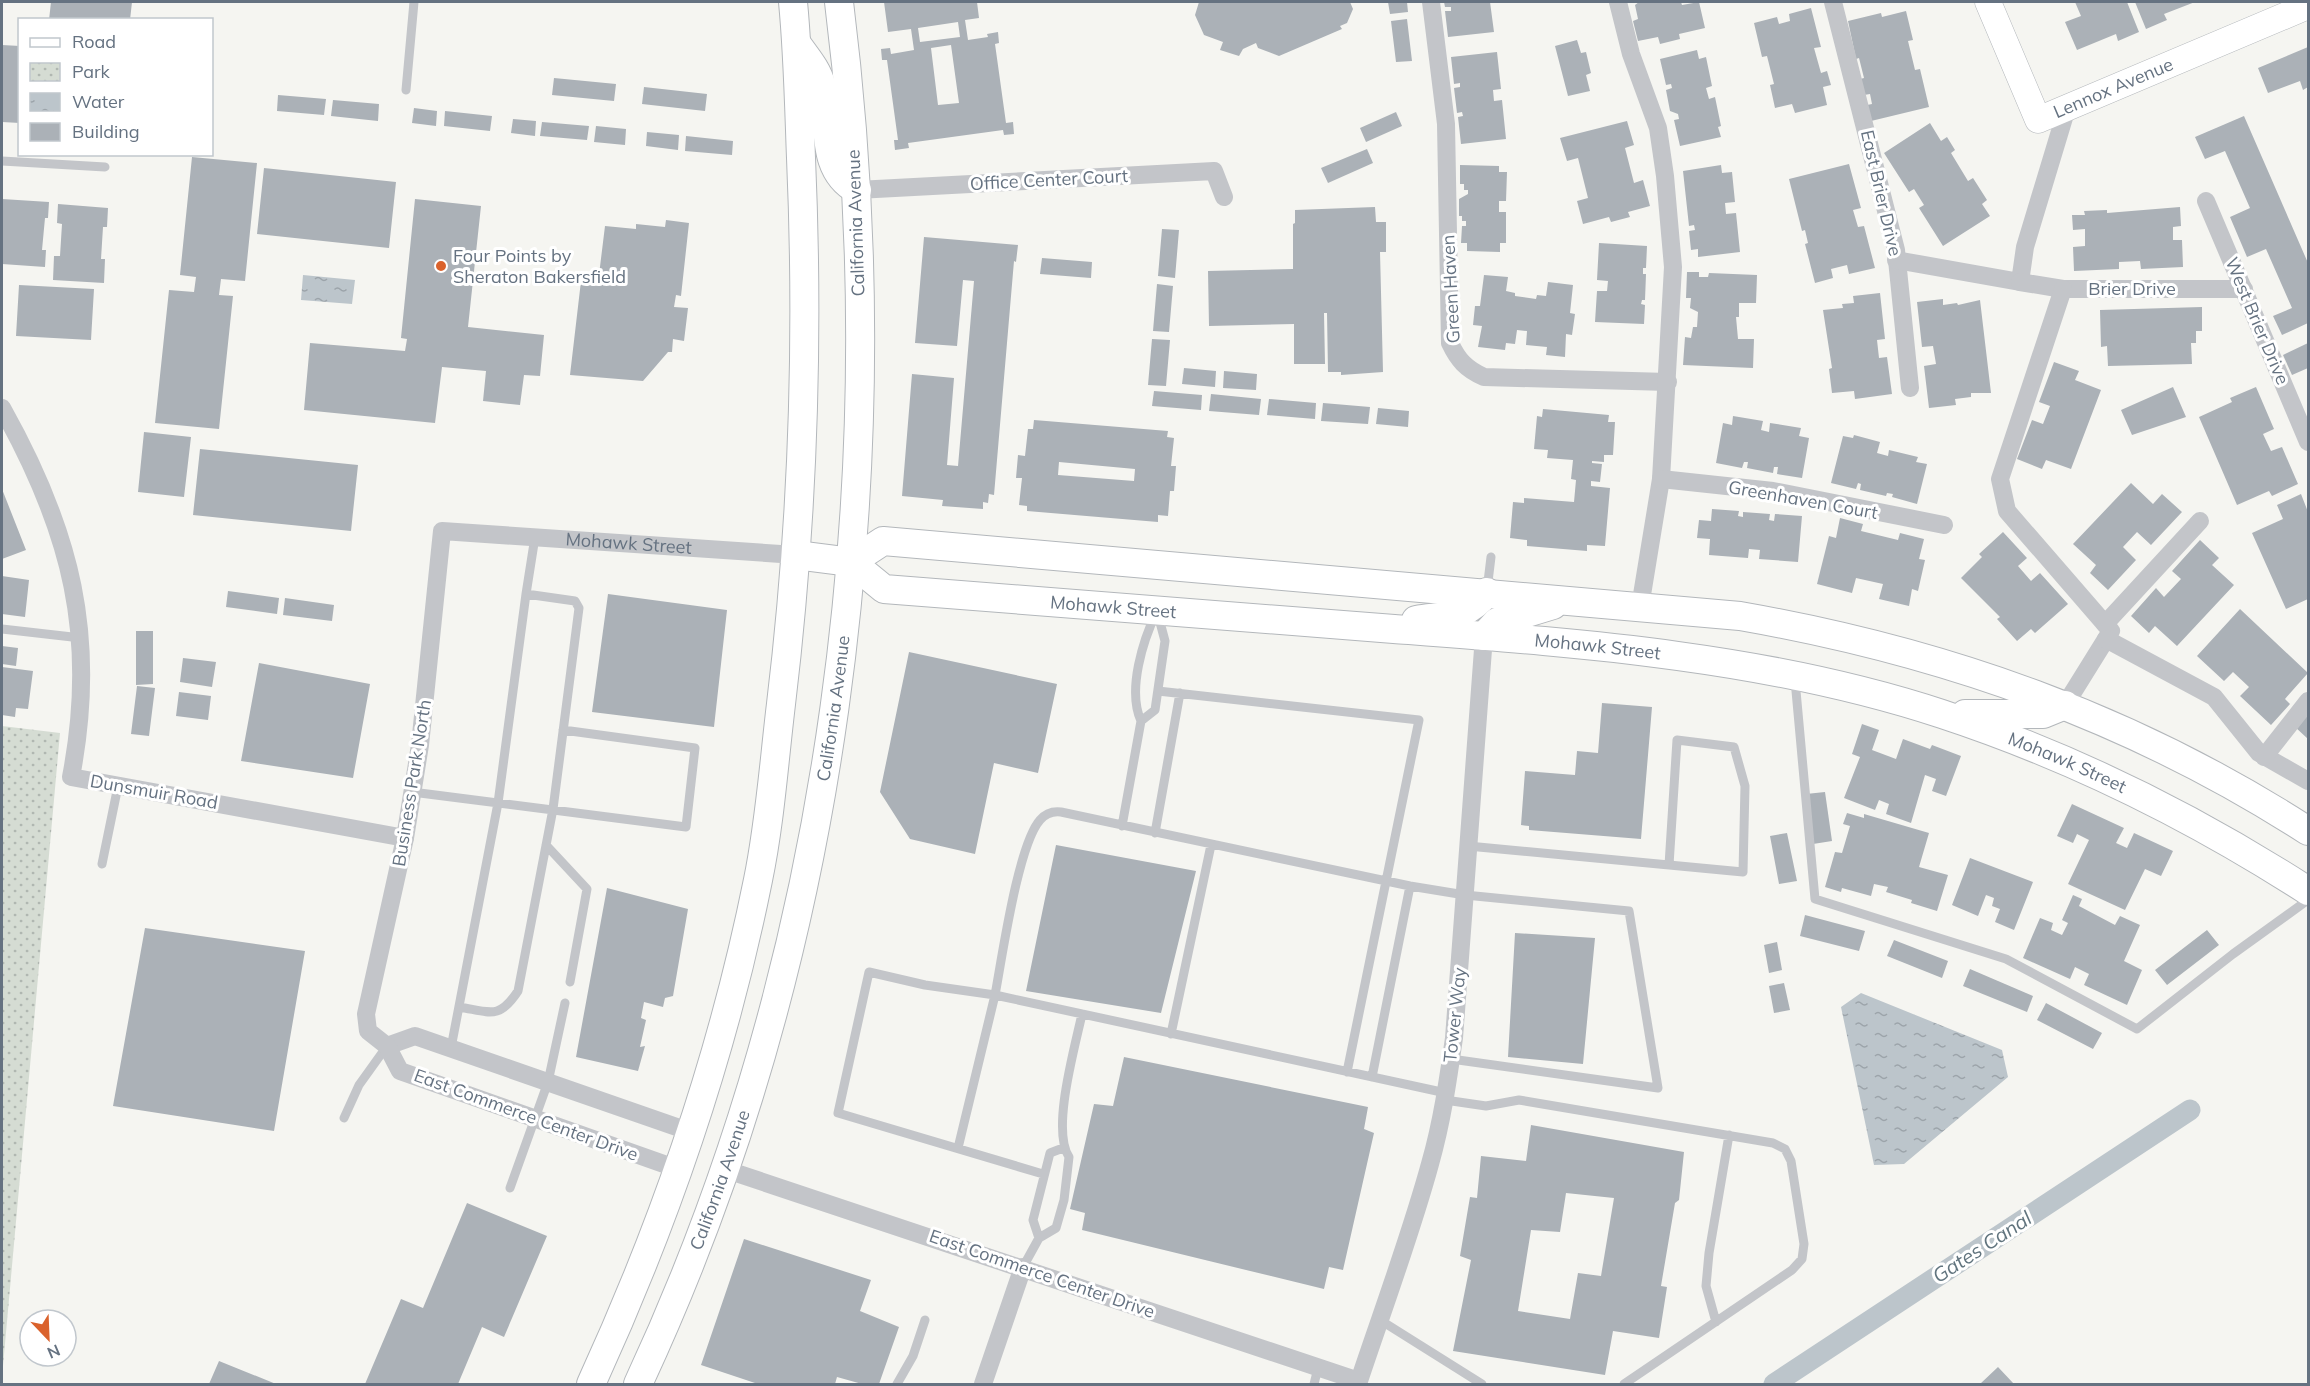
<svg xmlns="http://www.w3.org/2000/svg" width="2310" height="1386" font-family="Mulish,sans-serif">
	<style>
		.park { fill: url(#park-dots) }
		.water { fill: url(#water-ripples) }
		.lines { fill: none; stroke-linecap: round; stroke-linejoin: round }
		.canal { stroke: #bcc5cb; stroke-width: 21 }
		.building { fill: #abb1b7; fill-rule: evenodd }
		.secondary-casing { stroke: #b3b7bb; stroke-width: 27 }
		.primary-casing { stroke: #b3b7bb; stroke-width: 30 }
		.lane { stroke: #c3c5c9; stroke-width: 9 }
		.street { stroke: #c3c5c9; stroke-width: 18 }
		.secondary { stroke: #fff; stroke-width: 26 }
		.primary { stroke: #fff; stroke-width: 28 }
		.poi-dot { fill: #da622c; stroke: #fff; stroke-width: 2 }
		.labels { text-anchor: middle; stroke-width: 6; stroke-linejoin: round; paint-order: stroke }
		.street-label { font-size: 18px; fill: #657281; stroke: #fff }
		.poi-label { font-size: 18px; fill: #657281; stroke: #fff; text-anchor: start }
		.water-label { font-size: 20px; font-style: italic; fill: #61747e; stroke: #fff }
	</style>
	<defs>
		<pattern id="park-dots" width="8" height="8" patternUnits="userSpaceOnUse" patternTransform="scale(1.5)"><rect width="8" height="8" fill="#d5dcd3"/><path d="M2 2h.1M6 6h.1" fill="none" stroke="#b0b7b1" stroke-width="1.8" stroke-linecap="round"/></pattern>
		<pattern id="water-ripples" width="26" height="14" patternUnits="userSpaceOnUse" patternTransform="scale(1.5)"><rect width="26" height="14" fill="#bcc5cb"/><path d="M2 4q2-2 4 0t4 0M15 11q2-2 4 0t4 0" fill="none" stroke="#9ca4aa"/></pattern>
	</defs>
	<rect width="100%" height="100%" fill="#f5f5f1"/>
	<path class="park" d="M2 726 60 733 2 1377Z"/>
	<path class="water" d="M303 275 355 280 352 304 301 300Z
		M1861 993 2002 1050 2008 1077 1904 1164 1874 1165 1841 1007Z"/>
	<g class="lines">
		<path class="canal" d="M1774 1384 2190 1110"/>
	</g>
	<path class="building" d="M51 2H132L130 20H49Z
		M884 2H977L979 18 965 20 968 40 988 37 987 34 998 32 999 43 995 44 1006 123 1013 122 1014 134 1004 135 1003 130 908 143 909 148 895 150 894 140H898L887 60H882L881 49 890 48 891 54 914 50 911 29 888 32ZM958 22 960 37 920 42 918 28ZM951 45 959 103 938 105 931 48Z
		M1199 2H1350L1353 9 1347 23 1340 26 1342 29 1279 56 1258 48 1256 43 1243 49 1239 56 1220 50 1223 42 1204 35 1195 15Z
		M1388 2H1407L1408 12 1390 14Z
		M1444 2H1490L1494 32 1448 37 1445 11H1451V7H1445Z
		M1639 2H1681L1682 5 1699 2 1705 28 1679 34 1680 39 1660 44 1658 37 1638 41 1633 21 1638 19 1635 5Z
		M2075 2H2127L2139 32 2118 41 2116 34 2077 50 2065 22 2081 16Z
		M2135 2H2195L2164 14 2167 20 2146 29Z
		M1811 8 1821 47 1814 48 1821 73 1827 71 1831 85 1823 87 1827 105 1795 113 1792 104 1775 108 1770 85 1774 84 1767 56 1762 57 1754 23 1777 17 1779 24 1790 21 1789 14Z
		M1906 11 1913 40 1908 41 1915 70 1920 69 1929 107 1871 121 1867 105 1872 104 1870 94 1864 95 1860 79 1864 78 1859 58 1856 59 1848 21 1881 13 1882 17Z
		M1407 19 1412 61 1396 62 1391 21Z
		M1577 40 1581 53 1586 52 1591 73 1586 75 1590 91 1568 96 1555 46Z
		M2 45 20 46V123L2 122Z
		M2308 47V87L2303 90 2300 81 2268 93 2258 68Z
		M1697 50 1699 59 1706 57 1712 86 1706 88 1709 99 1715 97 1721 126 1718 127 1721 137 1680 146 1674 120 1679 119 1678 114 1670 111 1666 90 1672 88 1671 84 1666 85 1660 59Z
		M1497 52 1501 89 1493 90 1494 101 1502 100 1506 139 1461 144 1458 117 1463 116 1462 112 1457 113 1454 88 1460 87V83L1454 84 1451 57Z
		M554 78 616 84 614 101 552 95Z
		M644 87 707 94 705 111 642 104Z
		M278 95 326 99 324 115 277 111Z
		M333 100 379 104 378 121 331 116Z
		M414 108 437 111 436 126 412 123Z
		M445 111 492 116 490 131 444 126Z
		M1396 112 1402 126 1366 142 1360 128Z
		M2244 116 2308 263V323L2282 335 2273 316 2292 308 2266 249 2247 257 2230 217 2250 208 2225 151 2205 159 2195 137Z
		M513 119 536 121 535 136 511 133Z
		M1627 121 1634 145 1625 148 1634 183 1643 180 1650 206 1628 212 1630 217 1611 222 1609 217 1583 224 1577 201 1588 198 1578 158 1567 161 1560 138Z
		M542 122 589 126 587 140 540 136Z
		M1930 123 1941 141 1947 137 1955 150 1951 153 1968 181 1973 178 1987 200 1982 204 1990 216 1943 246 1919 208 1924 205 1914 189 1909 192 1884 153Z
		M596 126 626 129 625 145 594 142Z
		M647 132 679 135 678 150 646 146Z
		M686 136 733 141 732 155 685 151Z
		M1367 149 1373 163 1328 183 1321 168Z
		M192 157 257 163 245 281 221 279 219 295 233 296 219 429 155 423 169 290 194 292 196 277 180 275Z
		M1849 164 1861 208 1853 210 1858 227 1864 226 1875 268 1849 274 1847 265 1831 269 1833 278 1815 283 1805 244 1808 243 1805 230 1802 231 1789 179Z
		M1460 165 1499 166V172H1507L1506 201H1499V212H1506V243H1500V252L1467 251V243H1461L1462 226H1466V221H1462V216H1459V199L1468 194V190H1464V184H1460Z
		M1721 165 1722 173 1732 172 1735 202 1725 203 1726 214 1736 213 1740 252 1698 257V249L1691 250 1689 231 1695 230 1694 225 1689 226 1683 171Z
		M264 168 396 182 389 248 257 234Z
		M2 199 49 202 48 218H45L42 250H46L45 267 2 264Z
		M415 199 481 206 468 327 544 335 540 376 524 375 520 405 483 401 486 371 442 367 435 423 304 410 310 343 405 351 407 339 401 338Z
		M58 204 108 208 107 227H103L101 259H105L104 283 53 280 54 256H60L62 224 57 223Z
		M1375 207 1376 222H1386V252H1380L1383 372 1341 375V372H1328L1327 313H1324L1325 364H1294V324L1209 326 1208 271 1293 269V224L1295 223V210Z
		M2180 207 2181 226 2173 227V240H2182L2183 267 2141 269 2140 261 2119 262V269L2074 271 2073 247 2085 246V229L2073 230 2072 215H2085L2084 211 2107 210V213Z
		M666 220 689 223 681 296 676 295 674 307 688 308 684 341 673 339 672 352H668L643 381 570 375 581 281 598 283 605 226 636 229V224L665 227Z
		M1162 229 1179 230 1175 278 1158 276Z
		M924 237 1018 245 1016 262 1014 261 994 495 989 494 988 503 983 502V509L942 506 943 500 902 496 912 374 954 378 947 465 958 466 974 281 963 280 957 346 915 343Z
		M1599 243 1647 246 1646 268H1643V274H1646L1645 300H1642L1641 304 1645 305 1644 324 1595 322 1597 291H1607L1608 281 1597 280Z
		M1042 258 1092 262 1091 278 1040 274Z
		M1687 272H1699V277H1708L1709 273 1757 275 1756 303H1739V317H1736L1738 339H1754L1753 368 1683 365 1685 337 1691 338 1693 327H1697L1698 312 1690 308 1691 298H1686Z
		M1484 275 1508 277 1506 291 1515 293V296L1536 299 1537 295 1546 296 1548 282 1573 285 1570 313 1575 314 1572 335 1566 334 1565 357 1546 355 1547 347 1526 345 1527 331 1517 330 1515 344 1506 343 1505 350 1478 347 1482 326 1473 325 1475 306H1480Z
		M1157 284 1173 286 1169 332 1153 331Z
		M19 285 94 289 91 340 16 336Z
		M1880 293 1885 339 1877 340 1879 358 1887 357 1892 394 1855 399 1854 391 1832 393 1829 369 1832 368 1823 310 1843 308 1842 304 1854 303 1853 296Z
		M1943 299V305L1957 303 1958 305 1980 300 1991 393H1971V397L1955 399 1956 405 1929 408 1924 366 1936 364 1933 346 1922 347 1917 302Z
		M2202 307V331H2196V343H2191L2192 364 2108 366 2107 346 2101 347 2100 310Z
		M1152 339 1170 340 1166 386 1148 385Z
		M2308 343V368L2292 375 2283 355Z
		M2054 362 2079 371 2075 380 2101 390 2071 469 2046 460 2042 469 2017 459 2032 420 2043 424 2050 406 2039 402Z
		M1184 368 1216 371 1215 387 1182 384Z
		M1224 371 1257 374 1256 390 1223 388Z
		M2173 387 2186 417 2132 435 2121 410Z
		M2256 387 2274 429 2263 434 2271 451 2282 447 2298 484 2272 496 2269 491 2237 505 2199 417 2232 402 2230 398Z
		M1154 391 1202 395 1201 410 1152 406Z
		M1211 394 1261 399 1259 415 1209 411Z
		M1269 399 1316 403 1315 419 1267 415Z
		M1323 403 1370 407 1368 424 1321 421Z
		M1378 408 1409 411 1408 427 1376 424Z
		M1543 409 1609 415 1608 422H1615L1613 455H1604V462L1592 461V463L1602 464 1600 482 1591 481V486L1610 488 1605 546 1587 545V551L1527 546V540L1510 538 1513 502 1524 503V498L1574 502 1576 480 1571 479 1573 460 1547 458 1548 450 1534 449 1537 416 1542 417Z
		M1733 416 1763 421 1761 430 1769 432 1770 423 1801 428 1799 436 1809 438 1802 478 1777 474 1778 467H1774L1773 473 1747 468 1748 462H1744L1742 468 1716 463 1723 423 1732 425Z
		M1034 420 1168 431 1167 437 1174 438 1171 466H1176L1174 491H1170L1168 516 1158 515V522L1027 511V506L1019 505 1022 478H1016L1018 455 1025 456 1028 429H1033ZM1059 462 1135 469 1134 481 1058 475Z
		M144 432 191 437 184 497 138 492Z
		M1854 435 1880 442 1877 453 1888 456 1889 450 1918 457 1916 462 1927 464 1917 504 1892 497 1893 494 1887 493 1886 496 1860 490 1861 484 1858 483 1856 489 1831 483 1843 436 1853 438Z
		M200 449 358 465 351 531 193 515Z
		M2131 483 2153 504 2162 494 2182 512 2151 545 2137 532 2123 547 2136 560 2108 590 2090 573 2096 565 2073 544Z
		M2 489 26 550 2 559Z
		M2301 494 2308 512V599L2286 609 2252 533 2283 519 2277 505Z
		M1712 509 1739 511 1738 516 1743 517V512L1770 514 1769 520 1774 521 1775 514 1802 516 1798 562 1759 559 1760 550 1749 549 1748 558 1709 555 1710 539 1697 538 1699 520 1711 521Z
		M1840 518 1863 524 1861 531 1898 540 1900 533 1924 539 1919 559 1925 560 1918 591 1912 589 1909 606 1879 599 1883 584 1856 578 1852 593 1817 584 1829 536 1836 538Z
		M2003 532 2027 558 2018 566 2031 581 2040 573 2068 604 2035 633 2031 629 2017 641 1997 619 2000 617 1961 578 1982 557 1979 554Z
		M2200 540 2219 558 2212 565 2234 585 2177 646 2155 626 2149 633 2131 616 2156 588 2164 597 2181 579 2172 571Z
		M2 576 29 580 25 617 2 614Z
		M228 591 279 598 277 614 226 607Z
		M608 594 727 610 714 727 592 712Z
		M285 598 334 605 332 621 283 615Z
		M2240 609 2308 673 2285 699 2290 704 2271 725 2240 696 2249 687 2233 672 2224 681 2197 656Z
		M136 631H153V684L136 685Z
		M2 646 18 648 16 666 2 664Z
		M909 652 1057 684 1038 773 994 763 975 854 910 839 880 792Z
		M183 658 216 662 212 687 180 682Z
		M259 663 370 684 353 778 241 761Z
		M2 667 33 671 28 709 16 708 15 717 2 715Z
		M137 686 155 688 149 736 131 734Z
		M179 692 211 696 208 720 176 716Z
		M1602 703 1652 707 1641 839 1529 830V826L1521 825 1525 771 1575 775 1577 751 1598 753Z
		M2308 710V739L2294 726Z
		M1862 724 1879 730 1872 750 1896 759 1903 739 1930 749 1932 745 1961 756 1946 796 1932 791 1936 779 1925 775 1911 823 1886 814 1889 804 1879 800 1875 810 1844 798 1860 757 1852 754Z
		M1825 792 1832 841 1813 844 1806 794Z
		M2072 804 2124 828 2116 843 2127 848 2134 833 2173 851 2161 876 2145 869 2125 910 2068 884 2089 840 2077 834 2073 843 2057 836Z
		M1847 813 1864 818V814L1929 833 1919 867 1948 875 1937 911 1911 903 1912 900 1886 892 1888 887 1874 884 1871 896 1842 888 1841 892 1825 887 1835 852 1842 853 1850 826 1843 824Z
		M1787 833 1797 881 1779 884 1770 836Z
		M1056 845 1196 871 1161 1013 1026 991Z
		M1970 858 2033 882 2014 930 1995 922 2000 909 1992 906 1994 898 1986 895 1978 916 1952 905Z
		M607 888 688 909 673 996 665 998 663 1007 644 1002 641 1018 646 1020 640 1047 645 1046 638 1071 576 1057Z
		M2073 895 2082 899 2079 906 2115 925 2120 916 2140 925 2124 961 2142 970 2127 1005 2084 985 2089 974 2075 967 2070 979 2023 958 2040 918 2053 923 2051 930 2062 935 2068 923 2062 920Z
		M1805 915 1865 931 1859 951 1800 936Z
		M145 928 305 951 274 1131 113 1106Z
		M2207 930 2219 945 2167 985 2155 970Z
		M1515 933 1595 938 1583 1064 1508 1057Z
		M1894 940 1948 961 1942 978 1887 956Z
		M1777 942 1782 970 1769 973 1764 945Z
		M1970 969 2033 996 2027 1012 1963 986Z
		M1784 983 1790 1010 1774 1013 1769 986Z
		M2046 1003 2102 1033 2093 1049 2037 1020Z
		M1124 1057 1368 1107 1364 1129 1374 1133 1343 1270 1329 1267 1324 1289 1082 1230 1085 1213 1070 1209 1094 1104 1113 1106Z
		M1531 1125 1684 1152 1679 1200 1675 1203 1661 1286 1667 1287 1659 1338 1613 1331 1605 1375 1453 1351 1471 1260 1460 1256 1470 1197 1477 1198 1481 1156 1526 1161ZM1566 1193 1614 1198 1601 1276 1578 1273 1570 1319 1518 1311 1531 1230 1560 1232Z
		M467 1203 547 1236 504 1337 482 1327 458 1384H365L401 1299 423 1308Z
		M744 1239 871 1280 860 1311 899 1327 879 1384H862L837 1377 835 1384H758L701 1365Z
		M219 1361 276 1384H209Z
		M1998 1367 2014 1384H1980Z"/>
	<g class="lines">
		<defs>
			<g id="secondary">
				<path id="s2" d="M1988 2 2038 120 2308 6"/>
			</g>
			<g id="primary">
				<path d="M797 44C806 57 817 69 821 84 832 119 818 169 857 190"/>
				<path id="s3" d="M796 555 851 562 884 589C1054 603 1224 616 1394 629 1578 643 1766 656 1942 714 2073 757 2193 817 2308 891"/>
				<path d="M851 562 883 541 1740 616C1945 652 2133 718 2308 831"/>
				<path d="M1416 620C1447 615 1466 619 1487 592"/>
				<path d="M1484 636 1497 622 1553 605"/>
				<path d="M1965 714H2043L2065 705"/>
				<path d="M591 1384C665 1223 723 1054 758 880 770 822 774 762 781 704 803 522 809 340 801 158 799 106 798 53 793 2"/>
				<path id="s4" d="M638 1384C836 960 897 465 839 2"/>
			</g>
		</defs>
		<use href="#secondary" class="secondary-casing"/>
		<use href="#primary" class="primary-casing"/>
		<path class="lane" d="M406 90 414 2
			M2 161 105 167
			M1487 590 1491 557
			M1157 611 1165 641 1155 710 1141 721C1127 690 1143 640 1157 611Z
			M2 629 81 638
			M1795 680 1815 899 2006 959 2137 1029 2233 954 2308 900
			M1158 691 1419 720 1347 1072
			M412 792 686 827 695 748 563 730
			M1122 826 1141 721
			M1155 833 1180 693
			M546 845 587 889 570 982
			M1468 846 1743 872 1745 786 1734 747 1677 740 1669 865
			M102 864 118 786
			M459 1007C490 1012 499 1020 518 991L553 809 579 608 575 601 526 594 535 537
			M1171 1034 1211 845
			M451 1048 498 803 526 594
			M1372 1077 1410 886
			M1446 1093 995 995C1002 958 1018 845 1040 820 1046 813 1053 811 1061 812L1410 886 1465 895 1629 911 1658 1088 1451 1059
			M1445 1100 1486 1106 1519 1100 1773 1143 1785 1149 1791 1161 1804 1244 1802 1259 1792 1270 1624 1384
			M344 1118 359 1085 387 1046
			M958 1148 995 995 925 985 869 972 838 1113 1043 1174
			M510 1188 548 1082 565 1003
			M1039 1238 1033 1220 1050 1153 1063 1148
			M1023 1267 1039 1238 1056 1228 1064 1200 1069 1157C1051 1130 1075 1047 1082 1014
			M1380 1320 1482 1384
			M1716 1322 1706 1286 1709 1253 1729 1135
			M897 1384 913 1356 925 1320
			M1314 1384 1318 1368"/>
		<g class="street">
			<path d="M1431 2 1446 124 1450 343C1458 360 1466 369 1484 377L1668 382"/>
			<path d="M1618 2 1631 54 1658 128 1665 176 1673 267 1661 479 1640 607"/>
			<path d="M1833 2 1896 250 1910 388"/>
			<path d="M857 190 1214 171 1224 197"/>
			<path d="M2206 201 2308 442"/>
			<path d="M1896 260 2020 282 2025 247 2067 108"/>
			<path d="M2020 282 2063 289H2244"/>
			<path d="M2063 289 2000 479 2007 511 2111 631 2065 705"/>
			<path d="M2 408C71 531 98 637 71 777L405 838"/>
			<path d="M1661 479 1773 491 1944 525"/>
			<path d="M2105 624 2200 521"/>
			<path d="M2106 639 2214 697 2259 753 2308 781"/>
			<path d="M2264 757 2308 701"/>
			<path d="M387 1046 415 1036 691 1132"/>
			<path id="s1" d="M678 1169 400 1071 387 1046 368 1031 366 1014 405 838 420 745 442 531 796 555"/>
			<path d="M724 1169 1359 1381C1383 1309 1410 1237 1430 1164 1442 1122 1448 1080 1454 1038L1484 636"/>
			<path d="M983 1384 1023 1267"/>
		</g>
		<use href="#secondary" class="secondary"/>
		<use href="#primary" class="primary"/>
	</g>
	<circle class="poi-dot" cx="441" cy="266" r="6"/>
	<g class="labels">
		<g class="street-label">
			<text dy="6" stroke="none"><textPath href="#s2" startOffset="210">Lennox Avenue</textPath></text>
			<text transform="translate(1049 180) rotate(-3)" y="6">Office Center Court</text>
			<text transform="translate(1881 193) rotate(77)" y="6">East Brier Drive</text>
			<text transform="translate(856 223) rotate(-92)" y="6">California Avenue</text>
			<text transform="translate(1451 289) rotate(-93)" y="6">Green Haven</text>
			<text x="2132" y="295">Brier Drive</text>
			<text transform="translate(2257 321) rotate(67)" y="6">West Brier Drive</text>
			<text transform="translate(1803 500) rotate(10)" y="6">Greenhaven Court</text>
			<text dy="6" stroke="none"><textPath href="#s1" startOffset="1041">Mohawk Street</textPath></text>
			<text dy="6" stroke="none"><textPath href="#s3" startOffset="328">Mohawk Street</textPath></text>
			<text dy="6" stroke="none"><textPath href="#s3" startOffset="814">Mohawk Street</textPath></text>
			<text dy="6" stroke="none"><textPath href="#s4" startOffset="706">California Avenue</textPath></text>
			<text dy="6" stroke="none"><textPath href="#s3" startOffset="1300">Mohawk Street</textPath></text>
			<text transform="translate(412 783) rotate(-81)" y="6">Business Park North</text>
			<text transform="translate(154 792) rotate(10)" y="6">Dunsmuir Road</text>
			<text transform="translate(1455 1015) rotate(-84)" y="6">Tower Way</text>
			<text transform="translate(526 1115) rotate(20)" y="6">East Commerce Center Drive</text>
			<text dy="6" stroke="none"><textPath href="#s4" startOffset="220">California Avenue</textPath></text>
			<text transform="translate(1042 1274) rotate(19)" y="6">East Commerce Center Drive</text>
		</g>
		<g class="poi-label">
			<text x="453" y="262">Four Points by<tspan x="453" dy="21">Sheraton Bakersfield</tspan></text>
		</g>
		<g class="water-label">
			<text transform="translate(1982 1247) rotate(-33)" y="7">Gates Canal</text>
		</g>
	</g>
	<rect width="2310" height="1386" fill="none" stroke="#657281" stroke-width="6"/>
	<rect x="18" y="18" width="195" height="138" fill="#ffffff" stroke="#c1c7cd" stroke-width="1.5"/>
	<rect x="30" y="38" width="30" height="9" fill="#ffffff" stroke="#c1c7cd" stroke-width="1.5"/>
	<text x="72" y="48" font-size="18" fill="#657281">Road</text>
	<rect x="30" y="63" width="30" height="18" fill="url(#park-dots)" stroke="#c1c7cd" stroke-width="1.5"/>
	<text x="72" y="78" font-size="18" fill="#657281">Park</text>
	<rect x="30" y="93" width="30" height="18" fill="url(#water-ripples)" stroke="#c1c7cd" stroke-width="1.5"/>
	<text x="72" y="108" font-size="18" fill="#657281">Water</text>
	<rect x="30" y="123" width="30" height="18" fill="#abb1b7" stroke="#c1c7cd" stroke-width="1.5"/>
	<text x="72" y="138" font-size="18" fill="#657281">Building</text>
	<g transform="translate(48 1338) rotate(157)"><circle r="28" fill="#ffffff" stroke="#c1c7cd" stroke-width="1.5"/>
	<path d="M0-4.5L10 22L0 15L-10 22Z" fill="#da622c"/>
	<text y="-9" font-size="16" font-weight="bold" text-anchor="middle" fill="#657281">N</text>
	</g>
</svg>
